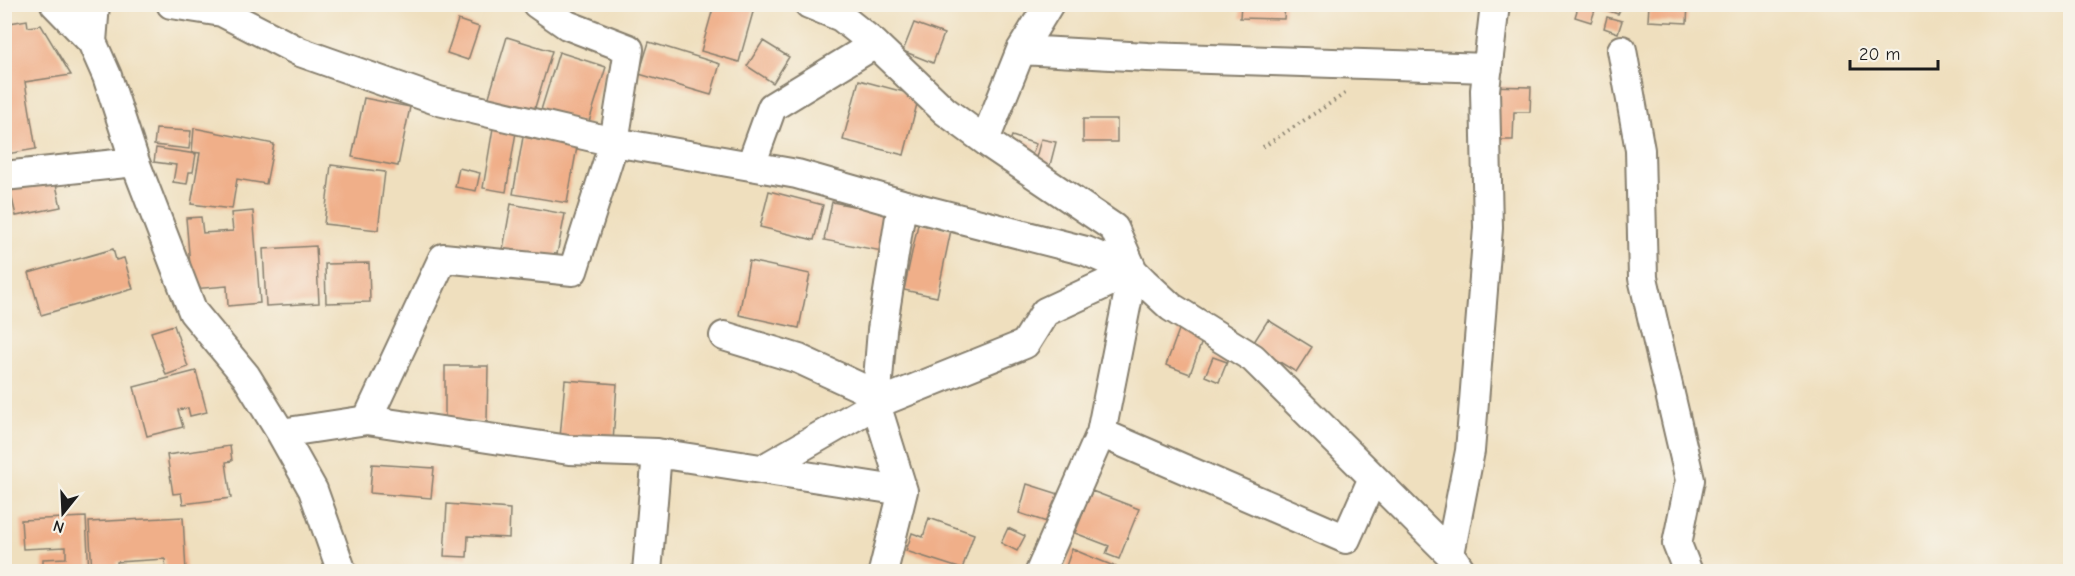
<svg xmlns="http://www.w3.org/2000/svg" width="2075" height="576" font-family="'Comic Neue',sans-serif">
	<style>
		.building { fill: #f0af89 }
		.lines { fill: none; stroke-linecap: round; stroke-linejoin: round }
		.minor-casing { stroke: #867e6d; stroke-width: 32 }
		.path { stroke: #867e6d; stroke-width: 4; stroke-dasharray: 1.5 4.5; stroke-linecap: butt }
		.minor { stroke: #fff; stroke-width: 28 }
	</style>
	<rect width="100%" height="100%" fill="#f7f3e8"/>
	<filter id="ink" filterUnits="userSpaceOnUse"><feTurbulence type="fractalNoise" baseFrequency=".0167" numOctaves="2"/><feDisplacementMap in="SourceGraphic" scale="12" xChannelSelector="R" yChannelSelector="G"/><feConvolveMatrix kernelMatrix="1 2 1 2 8 2 1 2 1" color-interpolation-filters="sRGB"/></filter>
	<filter id="wash" filterUnits="userSpaceOnUse"><feTurbulence type="fractalNoise" baseFrequency=".008" numOctaves="4" result="noise"/><feDisplacementMap in="SourceGraphic" scale="24" xChannelSelector="R" yChannelSelector="G"/><feGaussianBlur stdDeviation="1.35" result="paint"/><feColorMatrix in="noise" values="0 0 0 0 0 0 0 0 0 0 0 0 0 0 0 0 0 1.4 0 .05"/><feComposite in="paint" operator="in"/></filter>
	<g filter="url(#wash)">
		<rect width="100%" height="100%" fill="#efdfbe"/>
		<g id="blocks">
			<path class="building" d="M1241 4H1285L1284 19 1240 18Z
				M1579 4H1597L1591 22 1575 17Z
				M1604 4 1621 8 1618 14 1603 9Z
				M1649 4H1688L1687 23 1648 21Z
				M714 5H755L739 62 701 51Z
				M1607 17 1622 21 1618 33 1604 28Z
				M27 20 28 27 41 25 71 75 25 82 36 149 7 154 4 139V24Z
				M458 20 479 27 468 60 447 53Z
				M914 23 944 34 933 63 903 51Z
				M507 37 552 51 533 114 488 100Z
				M763 41 789 57 773 83 747 66Z
				M649 42 720 64 711 95 639 74Z
				M559 52 606 67 588 125 541 110Z
				M859 80 919 96 904 155 843 140Z
				M1485 86 1531 87 1530 112H1514L1513 140H1483Z
				M364 98 410 107 398 166 352 157Z
				M1083 119H1117V142H1083Z
				M194 128 274 144 266 184 237 179 232 209 191 204 200 153 192 152Z
				M493 128 516 132 506 192 483 188Z
				M156 129 191 131 189 149 154 145Z
				M1012 136 1036 144 1030 160 1006 152Z
				M523 137 577 147 567 203 513 194Z
				M1041 139 1056 142 1049 169 1034 165Z
				M156 148 196 154 193 172H189L187 184 173 182 176 165 154 162Z
				M331 165 385 172 378 230 324 224Z
				M459 168 480 173 476 191 455 187Z
				M54 176 61 207 16 216 9 185Z
				M769 191 823 205 814 240 760 227Z
				M832 202 895 214 887 252 824 240Z
				M511 204 565 214 556 259 503 249Z
				M253 211 260 303 228 306 227 286 192 289 186 218 201 217 203 233 233 231 231 213Z
				M918 224 951 230 937 297 904 290Z
				M316 246 319 303 266 306 263 249Z
				M113 249 116 260 124 258 133 289 41 315 29 273Z
				M749 261 810 274 799 328 739 315Z
				M369 263 370 302 326 303 325 264Z
				M1268 320 1312 347 1296 372 1252 345Z
				M174 325 188 367 166 375 151 332Z
				M1180 327 1204 336 1190 374 1166 365Z
				M1213 357 1227 362 1219 382 1205 376Z
				M445 366H488L487 422 445 421Z
				M196 371 207 412 190 416 188 408 178 410 183 427 147 436 134 387Z
				M565 380 617 384 613 442 560 438Z
				M230 446 232 461 226 462 231 498 183 504 181 493 173 494 167 455Z
				M372 464 434 468 431 498 370 493Z
				M1027 484 1062 495 1053 524 1019 513Z
				M1092 491 1139 509 1119 559 1106 554 1109 546 1075 533Z
				M447 504 510 509 509 538 468 536 467 557 444 556Z
				M86 517 89 572H43V559L66 558V547L23 549 21 520Z
				M183 517 186 572H166L165 559 117 562 118 572H92L89 522Z
				M929 518 974 534 962 569 906 551 912 533 923 537Z
				M1008 528 1025 536 1017 551 1001 543Z
				M1072 549 1116 567 1114 572H1064Z"/>
		</g>
	</g>
	<g filter="url(#ink)">
		<use href="#blocks" fill-opacity="0" stroke="#867e6d" stroke-width="1.5"/>
		<g class="lines">
			<defs>
				<path id="minor" d="M55 4 92 42 107 76 135 162 193 312 246 376 281 433 313 490 342 572
					M171 4 222 12 300 52 439 101 614 142 797 174 902 204 1086 251 1133 271
					M809 4 841 17 875 44 945 111 991 145 1114 228 1133 271 1144 282 1171 307 1253 358 1450 554 1462 572
					M92 42 95 4
					M1021 50 1147 57 1488 68
					M1622 50 1640 150 1643 278 1690 480 1677 544 1688 572
					M985 140 1021 50 1049 4
					M751 165 772 107 875 44
					M4 176 135 162
					M724 336 799 359 877 395
					M367 420 443 258 573 271 614 142 629 49 567 25 537 4
					M281 433 367 420 569 450 657 453 903 491
					M1101 433 1346 539 1373 478
					M763 469 876 404 1025 344 1045 312 1133 271
					M1450 554 1470 451 1488 228 1485 90 1495 4
					M647 572 657 453
					M883 572 903 491 876 404 882 330 902 204
					M1040 572 1101 433 1133 271"/>
			</defs>
			<use href="#minor" class="minor-casing"/>
			<path class="path" d="M1263 147 1346 93"/>
			<use href="#minor" class="minor"/>
		</g>
	</g>
	<rect width="2075" height="576" fill="none" stroke="#f7f3e8" stroke-width="24"/>
	<g transform="translate(63 513) rotate(198)" stroke="#f7f3e8" stroke-width="4.5" paint-order="stroke">
	<path d="M0-4.5L10 22L0 15L-10 22Z" fill="#1c1c1c"/>
	<text y="-9" font-size="16" font-weight="bold" text-anchor="middle" fill="#1c1c1c">N</text>
	</g>
	<path d="M1850 60v9h88v-9" fill="none" stroke="#1c1c1c" stroke-width="3"/>
	<text x="1859" y="60" font-size="18" fill="#1c1c1c" stroke="#f7f3e8" stroke-width="4.5" paint-order="stroke">20 m</text>
</svg>
